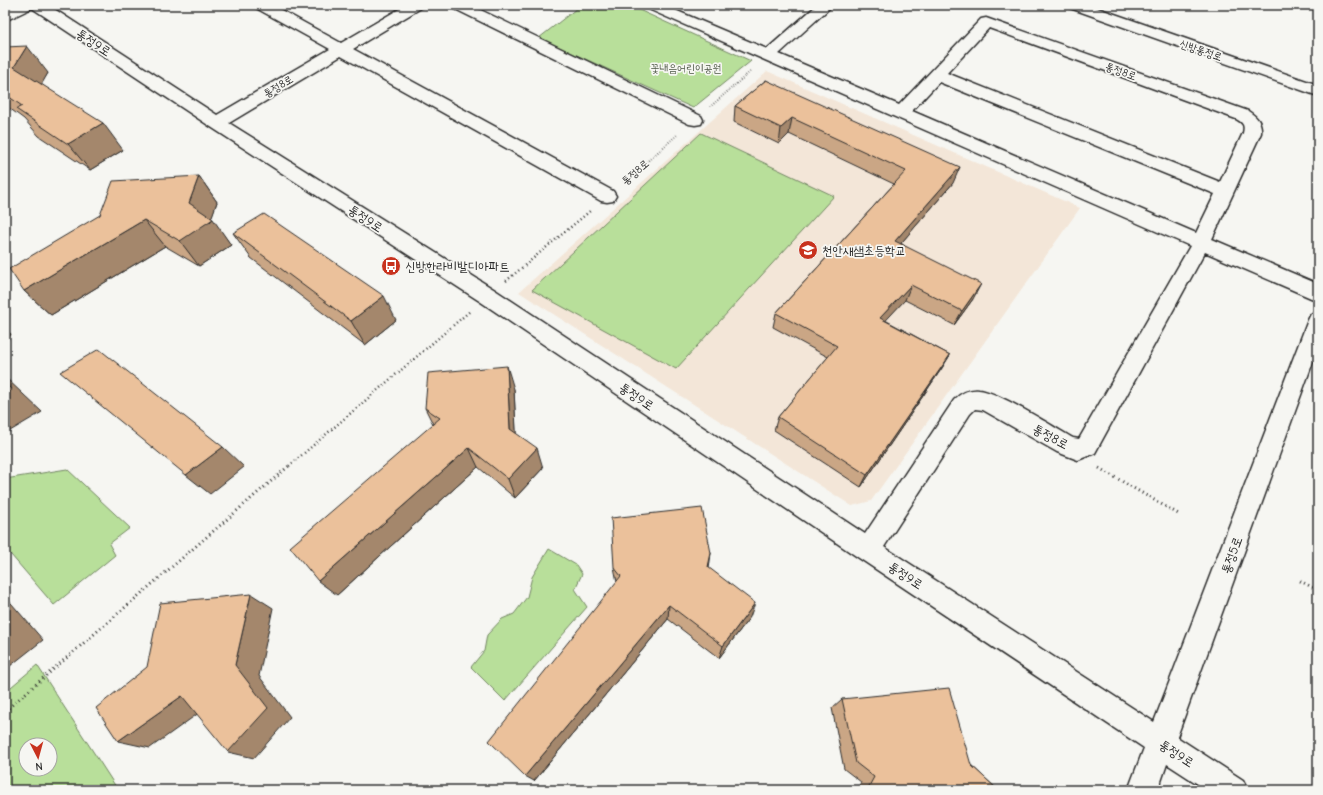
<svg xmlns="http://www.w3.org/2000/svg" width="1323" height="795" font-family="'Comic Neue','Poor Story',sans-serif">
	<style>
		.built { fill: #f3e6d8 }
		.green { fill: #b8df9a; stroke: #728562; fill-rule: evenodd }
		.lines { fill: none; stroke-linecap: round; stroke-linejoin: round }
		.minor-casing { stroke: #2b2b2b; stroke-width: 3 }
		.path-far2 { stroke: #2b2b2b; stroke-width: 2; stroke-dasharray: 0.5 2; stroke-linecap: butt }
		.path-far1 { stroke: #2b2b2b; stroke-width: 2.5; stroke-dasharray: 1 3; stroke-linecap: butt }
		.path { stroke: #2b2b2b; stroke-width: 3; stroke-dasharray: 1 3.5; stroke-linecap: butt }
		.minor { fill: #f6f6f2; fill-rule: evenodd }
		.wall { fill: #caa685; stroke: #2b2b2b }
		.shaded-wall { fill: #a4876c; stroke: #2b2b2b }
		.building { fill: #ebc19b; stroke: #2b2b2b }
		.labels { text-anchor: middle; stroke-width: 3.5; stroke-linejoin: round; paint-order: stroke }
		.far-street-label { font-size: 11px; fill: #2b2b2b; stroke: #f6f6f2 }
		.far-park-label { font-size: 11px; fill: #4e5847; stroke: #f6f6f2 }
		.street-label { font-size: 13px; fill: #2b2b2b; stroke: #f6f6f2 }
		.poi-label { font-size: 13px; fill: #2b2b2b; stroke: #f6f6f2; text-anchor: start }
	</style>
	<rect width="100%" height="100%" fill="#f6f6f2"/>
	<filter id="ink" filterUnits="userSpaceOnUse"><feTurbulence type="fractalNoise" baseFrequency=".025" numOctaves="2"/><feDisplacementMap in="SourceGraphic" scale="8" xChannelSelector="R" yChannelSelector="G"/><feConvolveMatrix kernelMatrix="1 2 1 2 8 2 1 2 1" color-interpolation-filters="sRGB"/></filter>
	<g filter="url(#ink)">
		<path class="built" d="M767 71 1080 208 871 501 852 506 519 292Z"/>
		<path class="green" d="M581 5H628L751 61 693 108 539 38Z
			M701 133 834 196 676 369 532 290Z
			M67 469 130 528 109 544 115 555 54 605 5 548V479Z
			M549 549 576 565 582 574 575 589 587 607 505 701 471 667 484 651 487 635 502 619 514 614 527 597 532 577Z
			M37 665 118 790H5V692ZM26 745H50V769H26Z"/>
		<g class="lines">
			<defs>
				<path id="minor" d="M16 5H48L217 115 330 49 256 8 254 5H272L341 43 406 5H423L421 8 353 49 613 191 616 196 613 201 607 202 601 201 341 56 229 123 495 290 865 534 954 400C961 393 968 389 979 390 997 391 1054 427 1073 438L1079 439 1190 246 646 8 644 5H663L767 49 817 5H833L779 54 899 105 981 19 986 18 1248 111C1257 117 1262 122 1261 133L1212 239 1318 284V301L1205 252 1095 453 1078 460 1057 452 983 410 975 409 970 414 884 547 1154 722 1308 320 1311 314 1318 312V348L1177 737 1243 780 1248 790H1207L1167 764 1158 790H1128L1144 748 859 558 481 302 211 127 32 8 5 21V11ZM989 28 1236 119C1243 123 1245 125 1243 133L1220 182 947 73ZM939 82 1215 194 1196 233 912 111Z
					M451 5H470L701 116 703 120 701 124 695 125 689 124 453 8Z
					M1068 5H1089L1318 85V96L1070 8Z"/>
			</defs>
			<use href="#minor" class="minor-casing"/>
			<path class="path-far2" d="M710 107 751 71
				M624 182 677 135"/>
			<path class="path-far1" d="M506 281 590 211
				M289 466 470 311"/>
			<path class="path" d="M1099 468 1180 515
				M1300 581 1318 590
				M5 711 290 465"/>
			<use href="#minor" class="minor"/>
		</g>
		<path class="wall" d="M5 47 48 73 41 84 123 150 90 170 39 136 24 119 5 105Z
			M766 80 953 183 901 243 973 299 954 325 905 300 885 320 950 355 942 368 861 487 774 430 778 417 828 357 773 327 776 313 894 184 789 134 779 144 734 122 735 106Z
			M199 176 217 202 211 218 231 245 199 266 165 246 51 315 24 291Z
			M233 233 396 320 365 345 251 258Z
			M514 389 516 434 543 468 515 498 478 467 337 595 433 424 425 408Z
			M614 567 709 568 750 617 719 658 668 619 534 781 617 582Z
			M842 699 971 765 998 790H857L861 782 844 769 832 708Z"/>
		<path class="shaded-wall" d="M27 46 48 73 36 94 14 67Z
			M792 118 789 134 779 144 781 128Z
			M103 123 123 150 90 170 68 144Z
			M960 167 953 183 890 256 895 241Z
			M199 176 217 202 210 222 213 219 231 245 199 266 180 241 189 203Z
			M144 220 165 246 51 315 24 291Z
			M981 284 973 299 954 325 962 311Z
			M911 285 905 300 875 332 880 318Z
			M384 296 396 320 365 345 351 321Z
			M5 330 11 334 5 345Z
			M950 355 942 368 861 487 867 475Z
			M507 366 514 389 517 450 510 429Z
			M5 377 42 412 5 434Z
			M223 447 244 467 210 494 186 475Z
			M469 448 478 467 337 595 318 581Z
			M537 448 543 468 515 498 508 479Z
			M711 553 709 569 708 567Z
			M251 594 273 608 259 676 290 717 254 758 228 752 235 665Z
			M5 596 43 640 5 670Z
			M755 603 750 617 719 658 723 646Z
			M669 605 668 619 534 781 525 776Z
			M182 696 210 705 150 748 118 741Z"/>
		<path class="building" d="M27 46 14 67 103 123 68 144 16 109 22 106 5 94V47Z
			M766 80 960 167 895 241 981 284 962 311 911 285 880 318 950 355 867 475 778 417 837 346 776 313 906 171 792 118 781 128 735 106Z
			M199 176 189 203 213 219 180 241 144 220 24 291 9 269 100 215 113 181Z
			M264 214 384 296 351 321 233 233Z
			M99 349 223 447 186 475 60 372Z
			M507 366 510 429 537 448 508 479 469 448 318 581 290 547 440 418 425 408 428 373Z
			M5 383 12 390 5 395Z
			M702 508 711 553 708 567 755 603 723 646 669 605 525 776 489 741 621 576 614 567 611 518Z
			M251 594 235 665 268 708 228 752 182 696 118 741 96 708 147 667 160 603Z
			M949 688 971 765 998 790H867L874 777 856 763 842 699Z"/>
	</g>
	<defs>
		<symbol id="school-disc" viewBox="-11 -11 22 22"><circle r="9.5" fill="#c8321e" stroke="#f6f6f2"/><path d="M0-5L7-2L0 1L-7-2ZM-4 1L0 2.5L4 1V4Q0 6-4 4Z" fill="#fff"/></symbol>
		<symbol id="bus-disc" viewBox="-11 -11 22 22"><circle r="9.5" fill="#c8321e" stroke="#f6f6f2"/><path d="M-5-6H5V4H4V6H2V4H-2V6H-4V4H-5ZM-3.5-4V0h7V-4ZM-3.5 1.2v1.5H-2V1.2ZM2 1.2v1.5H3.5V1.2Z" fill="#fff"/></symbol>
	</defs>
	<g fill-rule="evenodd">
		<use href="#school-disc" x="797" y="239" width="22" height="22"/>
		<use href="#bus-disc" x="380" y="255" width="22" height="22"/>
	</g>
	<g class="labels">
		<g class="far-street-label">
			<text transform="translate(1201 50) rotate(19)" y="4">신방통정로</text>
			<text transform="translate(1121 71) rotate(20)" y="4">통정8로</text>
			<text transform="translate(278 86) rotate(-31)" y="4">통정8로</text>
			<text transform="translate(635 172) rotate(-41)" y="4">통정8로</text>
		</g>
		<g class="far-park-label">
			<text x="686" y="72">꽃내음어린이공원</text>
		</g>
		<g class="street-label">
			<text transform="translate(94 42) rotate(33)" y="5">통정9로</text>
			<text transform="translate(366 218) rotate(33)" y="5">통정9로</text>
			<text transform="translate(637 396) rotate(34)" y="5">통정9로</text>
			<text transform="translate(1051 436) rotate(28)" y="5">통정8로</text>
			<text transform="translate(1231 555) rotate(-70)" y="5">통정5로</text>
			<text transform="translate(906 575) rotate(33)" y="5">통정9로</text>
			<text transform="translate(1177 753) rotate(33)" y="5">통정9로</text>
		</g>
		<g class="poi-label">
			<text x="822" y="255">천안새샘초등학교</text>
			<text x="405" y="271">신방한라비발디아파트</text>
		</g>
	</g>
	<rect width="1323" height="795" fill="none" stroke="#f6f6f2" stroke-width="20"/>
	<rect x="10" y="10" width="1303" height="775" fill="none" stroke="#2b2b2b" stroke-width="1.5" filter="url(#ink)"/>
	<g transform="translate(38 757) rotate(174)"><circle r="19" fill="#f6f6f2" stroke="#a5a5a2"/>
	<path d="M0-3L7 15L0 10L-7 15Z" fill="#c8321e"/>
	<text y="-6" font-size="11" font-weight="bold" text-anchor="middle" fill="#2b2b2b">N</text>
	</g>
</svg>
